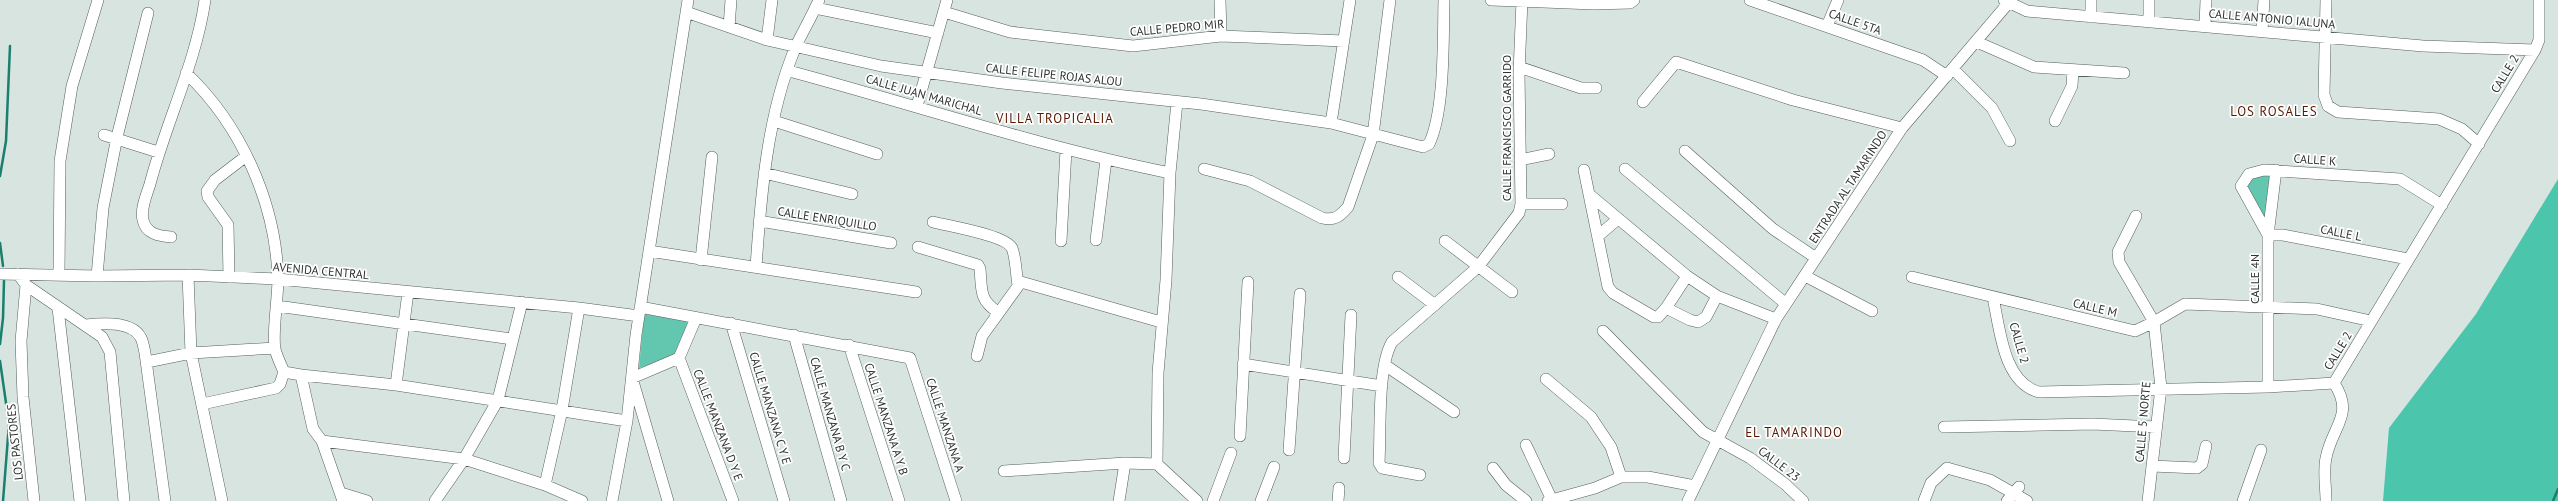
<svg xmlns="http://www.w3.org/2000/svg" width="2558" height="501" font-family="'PT Sans',sans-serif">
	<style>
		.green { fill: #63c6ae }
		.forest { fill: #4bc5ab }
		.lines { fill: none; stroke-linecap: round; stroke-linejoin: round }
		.stream { stroke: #1a7f6d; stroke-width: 2.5 }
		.minor-casing { stroke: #55605d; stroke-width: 12 }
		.minor { stroke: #fff; stroke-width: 11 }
		.labels { text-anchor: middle; stroke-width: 3.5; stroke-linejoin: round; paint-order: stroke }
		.street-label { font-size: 12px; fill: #2e3231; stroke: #fff }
		.neighbourhood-label { font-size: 13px; letter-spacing: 1px; fill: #561600; stroke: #fff }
	</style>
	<rect width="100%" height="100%" fill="#d8e4e0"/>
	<path class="green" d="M2265 173 2272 174 2266 229 2244 186 2250 178Z
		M644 314 690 321 676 356 639 368Z"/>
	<path class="forest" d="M2558 179V501H2383L2389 428 2476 314Z"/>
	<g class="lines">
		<path class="stream" d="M0 176 6 141 10 46
			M0 243 3 266
			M0 344 3 318 4 281
			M0 361 9 424 3 501
			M2553 501 2558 489"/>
		<defs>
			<path id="minor" d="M1220 0 1221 36
				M1491 0 1594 4 1630 3 1634 0
				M1750 0 1923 60 1947 76
				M2004 0 2027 11 2423 46 2535 50
				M2326 0 2324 95 2328 106 2338 112 2439 119 2462 129 2479 144
				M815 8 938 33
				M686 12 767 40 881 66 1002 83 1201 104 1331 123 1423 147 1429 144C1445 111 1443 39 1444 0
				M944 12 1010 32 1133 46 1221 36 1344 41
				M2091 17V0
				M2149 21V0
				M1827 26 1838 0
				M2205 26 2206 0
				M729 27 731 0
				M2262 31 2264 0
				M767 40 772 0
				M1977 42 2034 67 2124 73
				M1519 67 1581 88H1596
				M1953 69 1992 108 2010 141
				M789 71C916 105 1040 147 1170 173
				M186 73C241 125 276 203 278 279 278 298 272 334 275 349 277 357 281 365 284 372L301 375 313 429 322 441 343 501
				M1643 102 1676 62 1793 100 1902 128
				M917 106 947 0
				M774 121 877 154
				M2055 121 2072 86 2073 70
				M1331 123 1350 0
				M104 135 158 152
				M1685 151 1773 229 1816 258
				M1520 160 1549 154
				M1204 169 1250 181 1322 218C1335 221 1340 216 1348 207L1373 135 1390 0
				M1625 169 1786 304
				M1584 170 1608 287 1613 293 1654 317H1658L1666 308 1687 276
				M764 173 852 194
				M1590 195 1687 276 1717 296 1776 319
				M1521 204H1562
				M2136 216 2118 252 2119 262 2154 322 2161 388 2148 501
				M759 221 891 243
				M933 222C948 226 1005 235 1012 248 1016 258 1016 274 1018 285
				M1598 236 1618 219
				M171 237C159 236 146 234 143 220 140 209 147 194 150 184 166 122 196 63 205 0
				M1096 240 1106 160
				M1061 241 1066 150
				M1445 241 1512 292
				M918 247 978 265 980 269C982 290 979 300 998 312
				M649 251 916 292
				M2408 259 2283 235H2268L2241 186 2249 174 2264 170 2400 179 2442 205
				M701 260 712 157
				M756 267C761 194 767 115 796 46 803 31 812 16 819 0
				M0 274 97 276 188 275 278 279 579 308 639 316
				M18 274 26 285 102 337 110 352 124 501
				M59 274 60 161 72 86 98 0
				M188 275 191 353 222 501
				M97 276 103 208 117 137 148 13
				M1805 276 1872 311
				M229 277 228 225 208 197 207 191 215 180 245 157
				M1398 277 1435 305
				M1912 277 2135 331 2154 322 2185 304 2317 309 2371 321
				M26 285 21 341 23 397 34 501
				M1993 298C2000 328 2003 383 2039 392L2268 387 2334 383
				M277 306 512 339
				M640 307 910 358 956 501
				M58 308 80 501
				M1666 308 1690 320 1698 322 1706 317 1717 296
				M731 323 784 501
				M86 325C102 323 133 321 141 338 143 342 144 348 145 353L165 501
				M1603 331 1703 432 1750 458 1785 484 1803 501
				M794 335 841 501
				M849 345 899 501
				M977 356 982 336 1021 282 1161 322
				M679 358 733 501
				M147 362 191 353 275 348
				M1243 364 1382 386
				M1385 365 1454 412
				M301 375 396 385 627 421
				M1546 379 1591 417 1611 447 1621 477
				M2334 383 2535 50 2539 40V0
				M396 385 408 292
				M2268 387V235L2276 170
				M202 404 276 388 280 384 284 372
				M1944 427 2093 424 2156 427
				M1240 436 1248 282
				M322 441 464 459 545 485 582 501
				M1526 445 1552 500
				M1289 450 1300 294
				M1344 458 1351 315
				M1157 464 1158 373 1166 280 1170 173 1177 102
				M2152 466 2197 468 2202 464 2206 446
				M1493 468 1506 485 1526 501
				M1004 471 1125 463
				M1420 475 1382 468 1379 463C1381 432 1377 368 1392 342L1478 267 1519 213 1521 204 1519 73 1522 0
				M545 485 562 410 579 308
				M341 493 367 501
				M435 501 464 459 498 400 522 302
				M612 501 627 421 636 335 688 0
				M668 501 632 378 679 358 696 318
				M1119 501 1125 463 1157 464 1197 501
				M1213 501 1231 453
				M1261 501 1274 467
				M1338 501 1339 488
				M1548 501 1595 488 1621 477H1648L1695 486
				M1688 501 1776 319 1902 128 2011 0
				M1924 501 1931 483 1947 468 1990 480 2027 501
				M2007 501 2019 487
				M2243 501 2261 450
				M2326 501C2326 486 2323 472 2326 458 2332 426 2355 415 2334 383"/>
		</defs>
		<use href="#minor" class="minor-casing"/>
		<use href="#minor" class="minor"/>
	</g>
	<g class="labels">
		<g class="street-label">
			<text transform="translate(2272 19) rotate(5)" y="4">CALLE ANTONIO IALUNA</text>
			<text transform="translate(1855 22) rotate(19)" y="4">CALLE 5TA</text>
			<text transform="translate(1177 28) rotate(-5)" y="4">CALLE PEDRO MIR</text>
			<text transform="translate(2505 74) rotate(-59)" y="4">CALLE 2</text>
			<text transform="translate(1054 75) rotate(6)" y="4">CALLE FELIPE ROJAS ALOU</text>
			<text transform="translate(924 95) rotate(16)" y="4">CALLE JUAN MARICHAL</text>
			<text transform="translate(1507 128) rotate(-90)" y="4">CALLE FRANCISCO GARRIDO</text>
			<text transform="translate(2315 160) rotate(4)" y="4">CALLE K</text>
			<text transform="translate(1848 187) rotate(-57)" y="4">ENTRADA AL TAMARINDO</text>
			<text transform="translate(827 219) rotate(9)" y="4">CALLE ENRIQUILLO</text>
			<text transform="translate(2341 233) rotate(11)" y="4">CALLE L</text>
			<text transform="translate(321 271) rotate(5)" y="4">AVENIDA CENTRAL</text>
			<text transform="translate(2255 279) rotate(-90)" y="4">CALLE 4N</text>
			<text transform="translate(2095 308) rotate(13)" y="4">CALLE M</text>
			<text transform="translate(2019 343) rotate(74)" y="4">CALLE 2</text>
			<text transform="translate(2338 351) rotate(-59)" y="4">CALLE 2</text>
			<text transform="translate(770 408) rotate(73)" y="4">CALLE MANZANA C Y E</text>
			<text transform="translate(830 414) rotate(74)" y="4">CALLE MANZANA B Y C</text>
			<text transform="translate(886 419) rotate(72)" y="4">CALLE MANZANA A Y B</text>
			<text transform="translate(2143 422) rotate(-85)" y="4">CALLE 5 NORTE</text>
			<text transform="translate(718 425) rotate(69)" y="4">CALLE MANZANA D Y E</text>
			<text transform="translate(945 425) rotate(72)" y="4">CALLE MANZANA A</text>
			<text transform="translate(15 442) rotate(-96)" y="4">LOS PASTORES</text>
			<text transform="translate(1779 464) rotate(37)" y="4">CALLE 23</text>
		</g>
		<g class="neighbourhood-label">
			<text x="2274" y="116">LOS ROSALES</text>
			<text x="1055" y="123">VILLA TROPICALIA</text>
			<text x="1794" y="437">EL TAMARINDO</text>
		</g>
	</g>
</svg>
